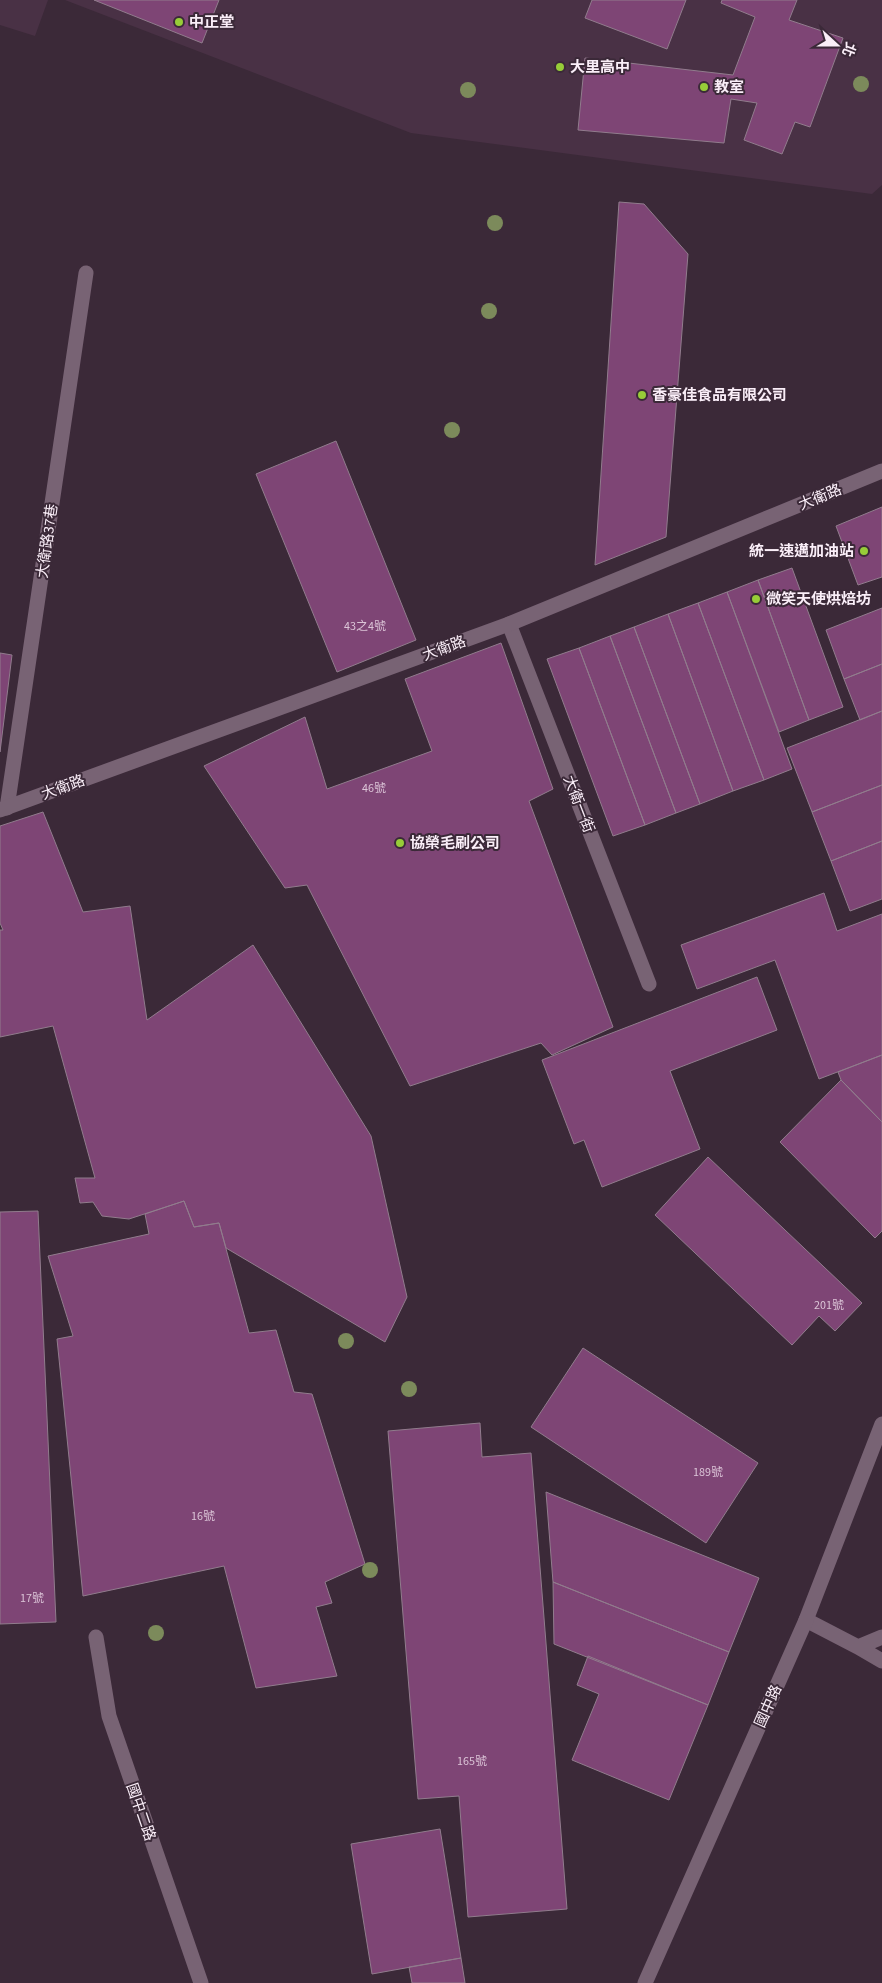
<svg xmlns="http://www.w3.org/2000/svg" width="882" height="1983" font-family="'Source Sans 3','Noto Sans TC',sans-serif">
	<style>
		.built { fill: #493145 }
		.building { fill: #7e4575; stroke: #917c8d }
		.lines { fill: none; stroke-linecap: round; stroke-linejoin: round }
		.lane { stroke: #786374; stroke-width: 15 }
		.street { stroke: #786374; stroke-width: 15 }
		.secondary { stroke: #786374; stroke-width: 15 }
		.tree { fill: #7c8a5b }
		.poi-dot { fill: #97cc38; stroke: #3b2938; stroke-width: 2 }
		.labels { text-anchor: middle; stroke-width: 4; stroke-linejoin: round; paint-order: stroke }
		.number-label { font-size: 12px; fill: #dbc4d7 }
		.poi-label { font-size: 15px; font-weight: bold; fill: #faeef8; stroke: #3b2938; text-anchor: start }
		.street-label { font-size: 15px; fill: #faeef8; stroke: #3b2938 }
	</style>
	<rect width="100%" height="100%" fill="#3b2938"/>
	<path class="built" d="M0 0H48L35 36 0 25Z
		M65 0H882V185L872 194 411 133Z"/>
	<path class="building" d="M94 0H219L202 43Z
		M592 0H686L667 49 585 18Z
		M722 0H797L789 20 843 38 810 127 795 122 782 154 744 140 757 103 731 99 724 143 578 130 585 58 733 75 755 17 721 3Z
		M619 202 644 204 688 254 666 537 595 565Z
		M336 441 416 640 337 672 256 474Z
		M882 507V577L858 585 836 526Z
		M792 568 843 707 809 720 758 580Z
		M758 580 809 720 779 732 727 592Z
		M727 592 792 769 764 780 698 603Z
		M698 603 764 780 733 791 668 614Z
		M882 608V664L844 679 826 630Z
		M668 614 733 791 700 804 634 627Z
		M634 627 700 804 676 813 610 636Z
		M610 636 676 813 645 825 579 648Z
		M501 643 553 789 529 801 613 1027 552 1055 541 1043 410 1086 307 885 285 888 204 766 305 717 327 789 432 751 405 679Z
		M579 648 645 825 613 836 547 659Z
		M0 653 12 655 0 752Z
		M882 664V711L860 720 844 679Z
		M882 711V785L812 812 787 748Z
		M882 785V841L831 861 812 812Z
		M43 812 83 912 130 906 147 1020 253 945 371 1136 407 1297 385 1342 226 1248 219 1223 194 1227 184 1201 129 1219 102 1216 93 1202 80 1203 75 1178H95L53 1026 0 1037V930H3L0 923V826Z
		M882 841V899L850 911 831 861Z
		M824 893 837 931 882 914V1055L819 1079 775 960 697 989 681 945Z
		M757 977 777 1030 670 1071 700 1149 602 1187 584 1140 574 1144 542 1060Z
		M882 1055V1122L841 1080 838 1072Z
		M841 1080 882 1122V1231L875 1238 780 1142Z
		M708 1157 862 1303 835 1331 819 1316 792 1345 655 1215Z
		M184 1201 194 1227 219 1223 249 1333 276 1330 294 1392 312 1394 365 1564 325 1582 332 1603 316 1607 337 1676 256 1688 224 1566 83 1596 57 1339 73 1336 48 1256 149 1234 145 1214Z
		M38 1211 56 1622 0 1624V1212Z
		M583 1348 758 1463 706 1543 531 1427Z
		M480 1423 482 1457 531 1453 567 1909 468 1917 459 1796 418 1799 388 1431Z
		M546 1492 759 1578 729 1652 553 1582Z
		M553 1582 729 1652 708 1705 554 1644Z
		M588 1656 708 1705 669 1800 572 1760 599 1694 577 1685Z
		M440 1829 461 1958 372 1974 351 1844Z
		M461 1958 465 1983H412L409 1967Z"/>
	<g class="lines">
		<path class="lane" d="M7 808 86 273
			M806 1620 858 1647 882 1637
			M858 1647 882 1661"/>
		<path class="street" d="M509 624 649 984
			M96 1637 109 1716 201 1983"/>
		<path class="secondary" d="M0 810 509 624 882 471
			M645 1983 806 1620 882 1424"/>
	</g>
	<g class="tree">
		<circle cx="861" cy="84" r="8"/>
		<circle cx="468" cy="90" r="8"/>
		<circle cx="495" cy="223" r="8"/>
		<circle cx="489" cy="311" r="8"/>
		<circle cx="452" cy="430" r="8"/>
		<circle cx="346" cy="1341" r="8"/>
		<circle cx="409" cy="1389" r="8"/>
		<circle cx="370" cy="1570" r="8"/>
		<circle cx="156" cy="1633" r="8"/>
	</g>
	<g class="poi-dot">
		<circle cx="179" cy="22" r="5"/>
		<circle cx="560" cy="67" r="5"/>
		<circle cx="704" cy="87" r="5"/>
		<circle cx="642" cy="395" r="5"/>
		<circle cx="864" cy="551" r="5"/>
		<circle cx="756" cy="599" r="5"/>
		<circle cx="400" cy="843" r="5"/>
	</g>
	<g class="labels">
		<g class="number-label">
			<text x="365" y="630">43之4號</text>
			<text x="374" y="792">46號</text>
			<text x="829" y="1309">201號</text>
			<text x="708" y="1476">189號</text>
			<text x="203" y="1520">16號</text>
			<text x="32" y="1602">17號</text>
			<text x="472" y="1765">165號</text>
		</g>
		<g class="poi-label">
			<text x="189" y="27">中正堂</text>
			<text x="570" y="72">大里高中</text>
			<text x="714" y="92">教室</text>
			<text x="652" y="400">香豪佳食品有限公司</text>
			<text x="854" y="556" text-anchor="end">統一速邁加油站</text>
			<text x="766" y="604">微笑天使烘焙坊</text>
			<text x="410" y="848">協榮毛刷公司</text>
		</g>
		<g class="street-label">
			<text transform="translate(820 497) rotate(-22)" y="5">大衛路</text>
			<text transform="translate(47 541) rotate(-82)" y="5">大衛路37巷</text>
			<text transform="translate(444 648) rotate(-20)" y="5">大衛路</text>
			<text transform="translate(63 787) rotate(-20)" y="5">大衛路</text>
			<text transform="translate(579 804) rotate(69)" y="5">大衛一街</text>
			<text transform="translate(768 1706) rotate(-66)" y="5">國中路</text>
			<text transform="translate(141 1812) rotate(71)" y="5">國中二路</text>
		</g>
	</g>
	<g transform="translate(837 45) rotate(111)" stroke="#3b2938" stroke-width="4" paint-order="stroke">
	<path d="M0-4L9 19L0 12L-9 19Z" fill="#faeef8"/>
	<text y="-8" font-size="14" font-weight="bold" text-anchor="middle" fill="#faeef8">北</text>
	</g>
</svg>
